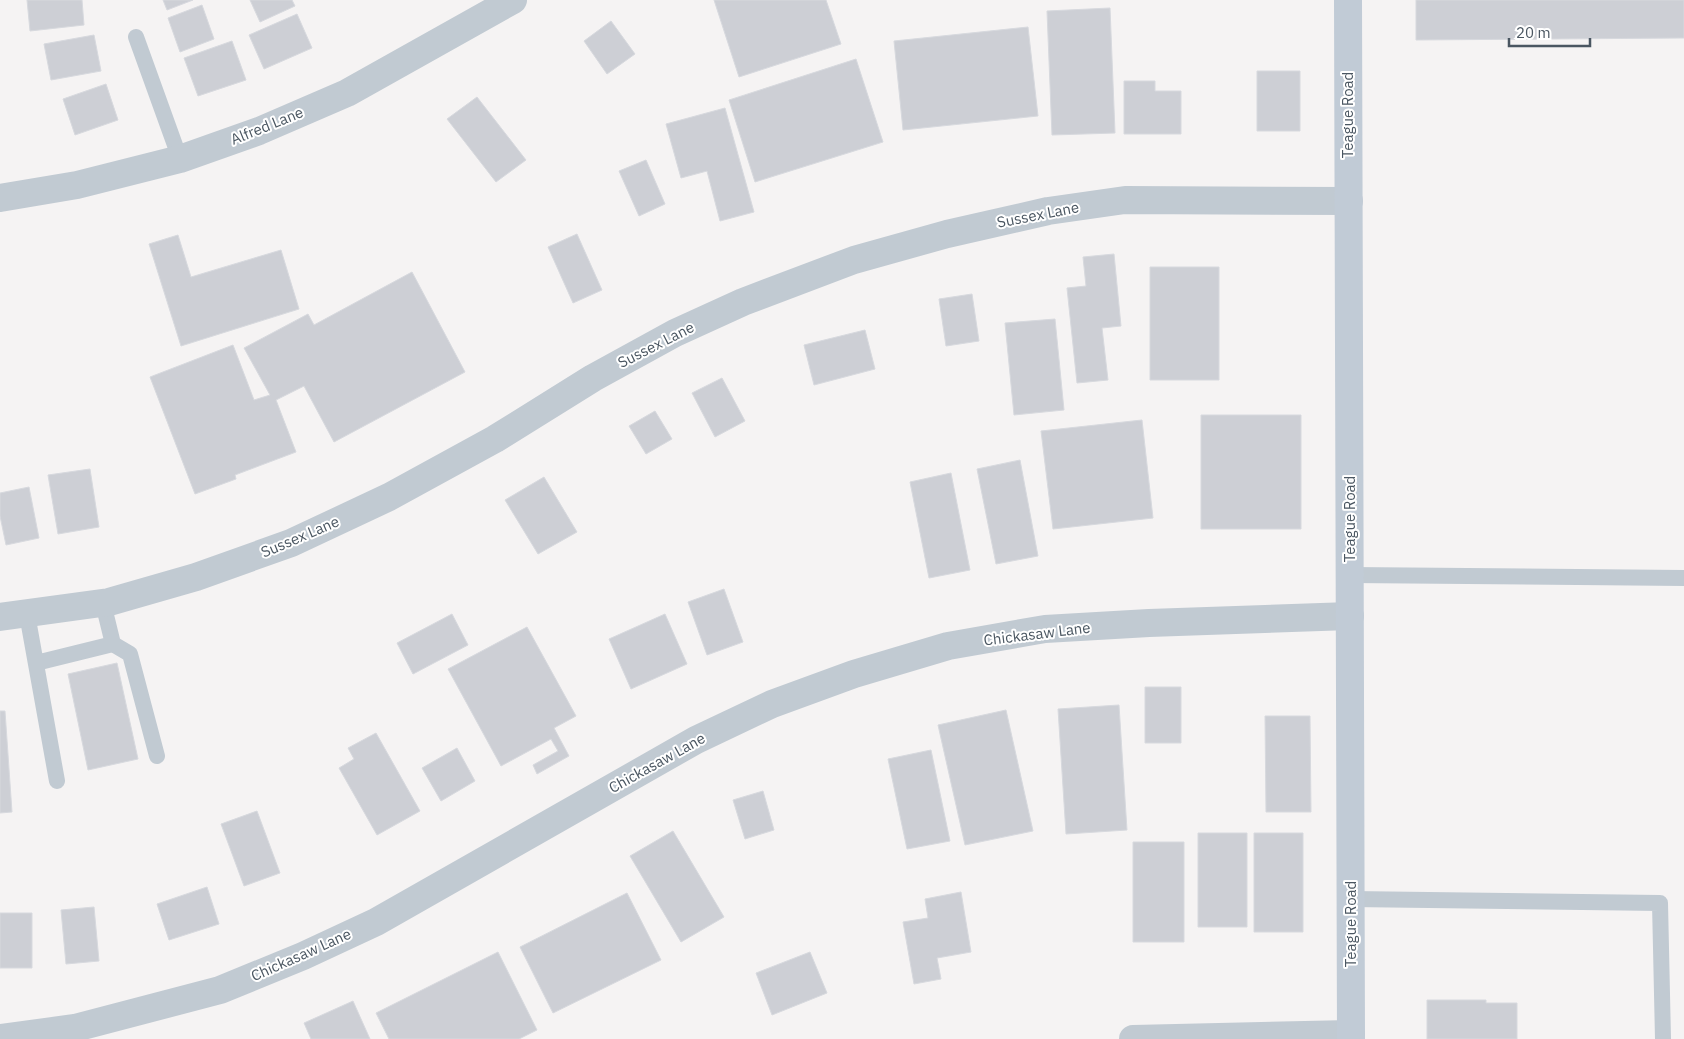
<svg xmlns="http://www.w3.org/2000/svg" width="1684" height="1039" font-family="'IBM Plex Sans',sans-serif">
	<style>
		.building { fill: #cdcfd5; stroke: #d7d9de }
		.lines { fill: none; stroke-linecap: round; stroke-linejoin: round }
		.lane { stroke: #c1cad2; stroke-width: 16 }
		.street { stroke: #c1cad2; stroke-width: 28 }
		.secondary { stroke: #c1cbd6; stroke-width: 28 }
		.labels { text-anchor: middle; stroke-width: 4; stroke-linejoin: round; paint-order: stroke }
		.street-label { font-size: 15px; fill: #4a5661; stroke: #fff }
	</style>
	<rect width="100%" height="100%" fill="#f5f3f3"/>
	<path class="building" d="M27 0H82L84 25 30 31Z
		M163 0H193L167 10Z
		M250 0H292L295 6 260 22Z
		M714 0H826L841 44 739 77Z
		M1416 0H1684V38L1416 40Z
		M202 5 214 39 180 52 168 18Z
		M1110 8 1115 133 1052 135 1047 11Z
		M297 14 312 48 264 69 249 35Z
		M611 21 635 54 607 74 584 41Z
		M1028 27 1038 116 903 130 894 41Z
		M94 35 101 71 51 80 44 44Z
		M232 41 246 80 198 96 184 58Z
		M856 59 883 142 755 182 729 100Z
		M1257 71H1300V131H1257Z
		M1124 81H1155V91H1181V134H1124Z
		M106 84 118 120 75 135 63 99Z
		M477 97 526 160 496 182 447 119Z
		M725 108 754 212 720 221 707 171 681 178 666 124Z
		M646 160 665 204 639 216 619 171Z
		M577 234 602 290 573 303 548 247Z
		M178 235 191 277 281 250 299 309 181 346 149 244Z
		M1114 254 1121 326 1102 328 1108 380 1077 383 1067 288 1086 286 1083 257Z
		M1150 267H1219V380H1150Z
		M412 272 465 372 334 442 304 386 276 400 296 452 235 475 236 479 195 494 150 377 233 345 254 400 270 395 244 348 308 314 314 325Z
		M972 294 979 341 946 346 939 299Z
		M1055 319 1064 410 1014 415 1005 323Z
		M865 330 875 369 814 385 804 345Z
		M722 378 745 421 715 437 692 393Z
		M655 411 672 439 646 454 629 426Z
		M1201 415H1301V529H1201Z
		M1142 420 1153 518 1053 529 1041 431Z
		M1020 460 1038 556 996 564 977 469Z
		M90 469 99 527 58 534 48 475Z
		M951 473 970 570 929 578 910 482Z
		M544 477 577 532 538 554 505 500Z
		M29 487 39 538 6 545 0 516V493Z
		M724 589 743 642 707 655 688 602Z
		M452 614 468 645 413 674 397 643Z
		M665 614 687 664 631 689 609 639Z
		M527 627 576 716 554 728 569 756 537 774 533 765 558 751 551 739 501 766 448 669Z
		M117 663 138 759 88 770 68 674Z
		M1145 687H1181V743H1145Z
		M1119 705 1127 830 1066 834 1058 709Z
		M1006 710 1033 831 965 845 938 725Z
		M0 711H5L12 812 0 813Z
		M1265 716H1310L1311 812H1266Z
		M376 733 420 811 377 835 339 768 354 759 348 748Z
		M457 748 475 781 441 801 422 768Z
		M931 750 950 841 907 849 888 759Z
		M763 791 774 830 745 839 733 800Z
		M257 811 280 873 244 886 221 824Z
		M673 831 724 917 681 942 630 856Z
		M1198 833H1247V927H1198Z
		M1254 833H1303V932H1254Z
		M1133 842H1184V942H1133Z
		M207 887 219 924 169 940 157 904Z
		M961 892 971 952 937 958 941 979 914 984 903 922 928 918 925 899Z
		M627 893 661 960 553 1013 520 947Z
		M94 907 99 961 66 964 61 910Z
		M0 913H32V968H0Z
		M498 952 537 1030 519 1039H389L376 1013Z
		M810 952 827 993 772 1015 756 973Z
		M1427 1000H1486V1003H1517V1039H1427Z
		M353 1001 370 1039H311L304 1023Z"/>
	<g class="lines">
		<path class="lane" d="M136 37 180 159
			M1350 575 1684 578
			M27 614 57 781
			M113 644 130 654 157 756
			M36 663 113 644 103 603
			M1351 899 1660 903 1663 1039"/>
		<path class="street" d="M0 198 77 185 180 159 259 131 347 93 513 0
			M0 617 109 602 196 577 291 543 389 497 495 439 593 378 675 333 743 302 854 260 947 234 1048 211 1125 200 1349 201
			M0 1038 75 1028 220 990 303 956 376 922 696 740 772 704 854 674 948 646 1045 629 1149 623 1350 616
			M1133 1039 1351 1034"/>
		<path class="secondary" d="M1348 0 1351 1039"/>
	</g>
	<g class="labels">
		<g class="street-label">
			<text transform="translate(1348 115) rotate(-90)" y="5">Teague Road</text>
			<text transform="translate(267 126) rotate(-22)" y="5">Alfred Lane</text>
			<text transform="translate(1038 215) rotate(-11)" y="5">Sussex Lane</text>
			<text transform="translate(656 345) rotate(-27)" y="5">Sussex Lane</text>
			<text transform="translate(1350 519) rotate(-90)" y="5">Teague Road</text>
			<text transform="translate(300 537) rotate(-23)" y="5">Sussex Lane</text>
			<text transform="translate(1037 634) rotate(-7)" y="5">Chickasaw Lane</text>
			<text transform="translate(657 763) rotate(-29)" y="5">Chickasaw Lane</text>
			<text transform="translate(1351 924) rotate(-90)" y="5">Teague Road</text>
			<text transform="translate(301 955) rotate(-24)" y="5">Chickasaw Lane</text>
		</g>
	</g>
	<path d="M1509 38v8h81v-8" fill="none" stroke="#4a5661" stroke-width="2.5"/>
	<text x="1516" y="38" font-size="15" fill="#4a5661" stroke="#ffffff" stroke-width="4" paint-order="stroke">20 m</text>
</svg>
